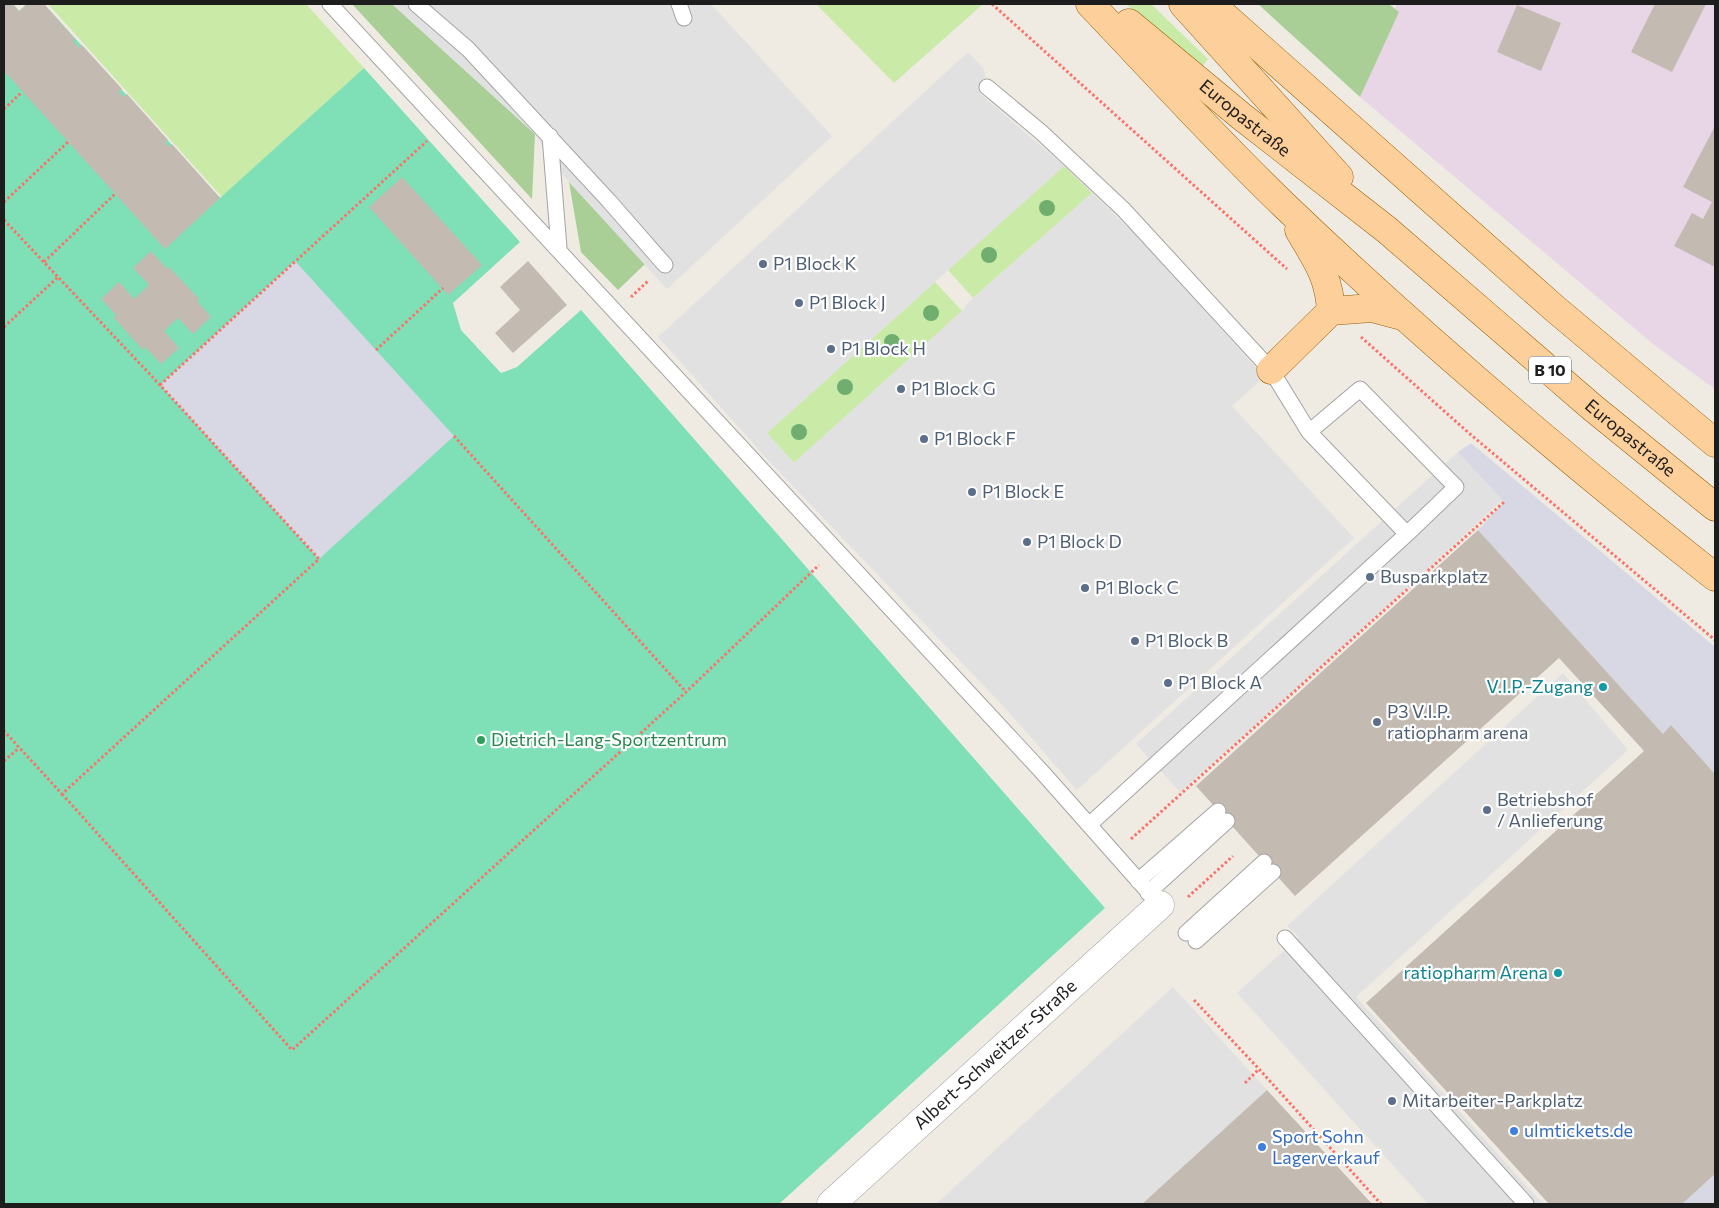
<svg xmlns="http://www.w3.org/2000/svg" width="1719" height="1208" font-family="Commissioner,sans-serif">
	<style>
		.industrial { fill: #e8d5e5 }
		.grass { fill: #caeaa8 }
		.forest { fill: #a9cf97 }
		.pitch { fill: #7fe0b7 }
		.parking { fill: #e1e1e1 }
		.plaza { fill: #d7d8e4 }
		.building { fill: #c3bab2 }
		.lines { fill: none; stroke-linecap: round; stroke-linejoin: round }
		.lane-casing { stroke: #a4a4a4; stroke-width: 17 }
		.street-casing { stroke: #a4a4a4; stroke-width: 29 }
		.primary-casing { stroke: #976000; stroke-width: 29 }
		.path { stroke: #fc7267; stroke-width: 3; stroke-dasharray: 2.5 2.5; stroke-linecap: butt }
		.lane { stroke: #fff; stroke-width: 15 }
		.street { stroke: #fff; stroke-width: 28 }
		.primary { stroke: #fdcf9a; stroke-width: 28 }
		.tree { fill: #70ae6f }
		.service-dot { fill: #5c6f8a; stroke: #fff; stroke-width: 2 }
		.culture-dot { fill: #0f9aa8; stroke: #fff; stroke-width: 2 }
		.leisure-dot { fill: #2e9e5b; stroke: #fff; stroke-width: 2 }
		.shop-dot { fill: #3f7fe0; stroke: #fff; stroke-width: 2 }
		.labels { text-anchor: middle; stroke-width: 4.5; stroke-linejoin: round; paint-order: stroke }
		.shield { fill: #fff; stroke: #616161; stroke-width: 1 }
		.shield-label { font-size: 16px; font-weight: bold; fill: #1d1d1d }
		.street-label { font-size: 18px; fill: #1d1d1d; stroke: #fff }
		.service-label { font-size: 18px; fill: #4e5e75; stroke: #fff; text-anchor: start }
		.culture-label { font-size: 18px; fill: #0d838f; stroke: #fff; text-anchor: end }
		.leisure-label { font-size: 18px; fill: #27864d; stroke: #fff; text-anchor: start }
		.shop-label { font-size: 18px; fill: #366cbe; stroke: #fff; text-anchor: start }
	</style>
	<rect width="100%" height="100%" fill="#efebe3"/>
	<path class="industrial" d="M1397 4H1715V389L1653 344 1360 97Z"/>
	<path class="grass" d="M48 4H306L364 68 222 197Z
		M816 4H980L982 5 894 83Z
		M1126 4H1151L1208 59 1202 67Z
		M1064 166 1092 193 973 298 948 270Z
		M935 282 962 311 794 463 767 433Z"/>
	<path class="forest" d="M352 4H392L535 134 532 199Z
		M1258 4H1389L1399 12 1360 97Z
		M569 182 645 264 618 290 581 252Z"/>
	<path class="pitch" d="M4 4H13L19 11 27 4H44L220 198 364 68 520 242 453 303 461 330 501 373 517 367 581 310 1105 908 779 1204H4Z"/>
	<path class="parking" d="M392 4H711L832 136 667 289 569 182 554 164 535 134Z
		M968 52 984 69 987 87 980 94 1064 166 767 433 794 463 962 311 969 302 1092 193 1141 240 1264 377 1232 406 1354 538 1077 790 1007 710 768 460 658 337Z
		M1458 452 1502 500 1336 653 1180 792 1136 744Z
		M1563 673 1628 750 1356 997 1543 1204H1428L1237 993 1299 937 1287 926Z
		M1173 987 1267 1090 1142 1204H936Z"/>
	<path class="plaza" d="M295 261 454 436 319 559 160 385Z
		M1471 443 1715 647V774L1672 726 1663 734 1478 530 1504 502 1458 452Z
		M1715 1174V1204H1682Z"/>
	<path class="building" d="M4 4H13L19 11 27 4H44L75 39 73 41 79 48 82 45 122 89 119 92 124 97 127 94 168 140 165 142 169 147 172 144 220 198 165 249 4 71Z
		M1655 4H1706L1672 72 1631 52Z
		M1517 5 1561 23 1541 71 1497 52Z
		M1715 126V267L1674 246 1692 213 1703 219 1712 202 1683 187Z
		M402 177 482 265 448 295 369 207Z
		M151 251 167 269 169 267 199 299 197 301 211 317 193 334 178 318 164 331 179 348 161 364 145 347 143 350 114 318 116 315 101 299 119 282 134 299 149 285 133 268Z
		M528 261 567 305 513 353 495 333 520 310 500 287Z
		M1478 530 1663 734 1671 725 1715 774V1174L1682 1204H1549L1366 1003 1644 751 1559 658 1295 896 1196 786Z
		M1267 1090 1372 1204H1142Z"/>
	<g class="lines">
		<defs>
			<path id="lane" d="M330 4 1043 773 1160 905
				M416 4 468 49 609 201 665 265
				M679 4 684 18
				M987 87 1041 132 1124 210 1271 370 1309 432 1407 534 1089 825
				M550 136 559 248
				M1309 432 1360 389 1456 487 1407 534
				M1138 881 1218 811
				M1148 893 1227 821
				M1186 933 1264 862
				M1285 938 1526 1204
				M1196 941 1273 872"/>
			<g id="street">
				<path id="s1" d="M831 1204 1160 905"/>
			</g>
			<g id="primary">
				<path d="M1090 4C1155 72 1218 142 1286 207 1422 337 1567 460 1715 577"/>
				<path d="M1183 4 1339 177"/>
				<path d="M1211 4 1554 308 1715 443"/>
				<path id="s2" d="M1129 23 1241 116 1387 230 1593 408 1715 507"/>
				<path d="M1299 230C1316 260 1329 275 1331 311"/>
				<path d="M1271 370 1331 311 1372 308 1402 316"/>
			</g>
		</defs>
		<use href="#lane" class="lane-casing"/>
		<use href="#street" class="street-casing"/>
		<use href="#primary" class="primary-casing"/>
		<path class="path" d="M992 4 1287 269
			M4 109 22 92
			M4 202 68 142
			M4 220 58 277
			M44 262 115 194
			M631 297 648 281
			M4 327 58 277 160 385 319 559 62 794 4 731
			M1361 337 1470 434 1715 640
			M376 350 443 288
			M160 385 427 141
			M454 436 686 692
			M4 761 19 748
			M62 794 292 1050 686 692 819 565
			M1131 839 1504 502
			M1188 897 1233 856
			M1194 1000 1259 1069
			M1245 1083 1259 1069 1381 1204"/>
		<use href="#lane" class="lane"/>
		<use href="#street" class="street"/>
		<use href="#primary" class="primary"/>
	</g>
	<g class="tree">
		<circle cx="1047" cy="208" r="8"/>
		<circle cx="989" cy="255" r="8"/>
		<circle cx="931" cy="313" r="8"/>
		<circle cx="892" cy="342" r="8"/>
		<circle cx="845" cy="387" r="8"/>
		<circle cx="799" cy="432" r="8"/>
	</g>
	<g class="service-dot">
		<circle cx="763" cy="264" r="5"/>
		<circle cx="799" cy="303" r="5"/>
		<circle cx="831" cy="349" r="5"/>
		<circle cx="901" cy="389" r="5"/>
		<circle cx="924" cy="439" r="5"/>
		<circle cx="972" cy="492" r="5"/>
		<circle cx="1027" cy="542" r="5"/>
		<circle cx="1370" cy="577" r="5"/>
		<circle cx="1085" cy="588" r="5"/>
		<circle cx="1135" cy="641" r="5"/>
		<circle cx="1168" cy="683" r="5"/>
		<circle cx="1377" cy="722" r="5"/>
		<circle cx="1487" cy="810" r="5"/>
		<circle cx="1392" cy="1101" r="5"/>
	</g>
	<g class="culture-dot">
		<circle cx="1603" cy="687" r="5"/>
		<circle cx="1558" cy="973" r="5"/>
	</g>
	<circle class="leisure-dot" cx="481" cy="740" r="5"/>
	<g class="shop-dot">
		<circle cx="1514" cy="1131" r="5"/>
		<circle cx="1262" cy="1147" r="5"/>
	</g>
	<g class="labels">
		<rect class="shield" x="1529" y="356.5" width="42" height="27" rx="4"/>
		<g class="shield-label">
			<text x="1550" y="376">B 10</text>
		</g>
		<g class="street-label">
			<text dy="6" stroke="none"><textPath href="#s2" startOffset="150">Europastraße</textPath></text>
			<text dy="6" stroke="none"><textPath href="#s2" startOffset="651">Europastraße</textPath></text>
			<text dy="6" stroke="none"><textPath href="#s1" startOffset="222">Albert-Schweitzer-Straße</textPath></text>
		</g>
		<g class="service-label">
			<text x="773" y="270">P1 Block K</text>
			<text x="809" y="309">P1 Block J</text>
			<text x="841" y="355">P1 Block H</text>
			<text x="911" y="395">P1 Block G</text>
			<text x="934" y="445">P1 Block F</text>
			<text x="982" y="498">P1 Block E</text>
			<text x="1037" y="548">P1 Block D</text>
			<text x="1380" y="583">Busparkplatz</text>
			<text x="1095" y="594">P1 Block C</text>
			<text x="1145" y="647">P1 Block B</text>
			<text x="1178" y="689">P1 Block A</text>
			<text x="1387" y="718">P3 V.I.P.<tspan x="1387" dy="21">ratiopharm arena</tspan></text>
			<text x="1497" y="806">Betriebshof<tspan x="1497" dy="21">/ Anlieferung</tspan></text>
			<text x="1402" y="1107">Mitarbeiter-Parkplatz</text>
		</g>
		<g class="culture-label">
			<text x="1593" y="693">V.I.P.-Zugang</text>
			<text x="1548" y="979">ratiopharm Arena</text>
		</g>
		<g class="leisure-label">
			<text x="491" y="746">Dietrich-Lang-Sportzentrum</text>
		</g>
		<g class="shop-label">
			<text x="1524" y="1137">ulmtickets.de</text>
			<text x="1272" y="1143">Sport Sohn<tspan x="1272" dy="21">Lagerverkauf</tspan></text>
		</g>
	</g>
	<rect width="1719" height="1208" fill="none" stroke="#1d1d1d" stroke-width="10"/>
</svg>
